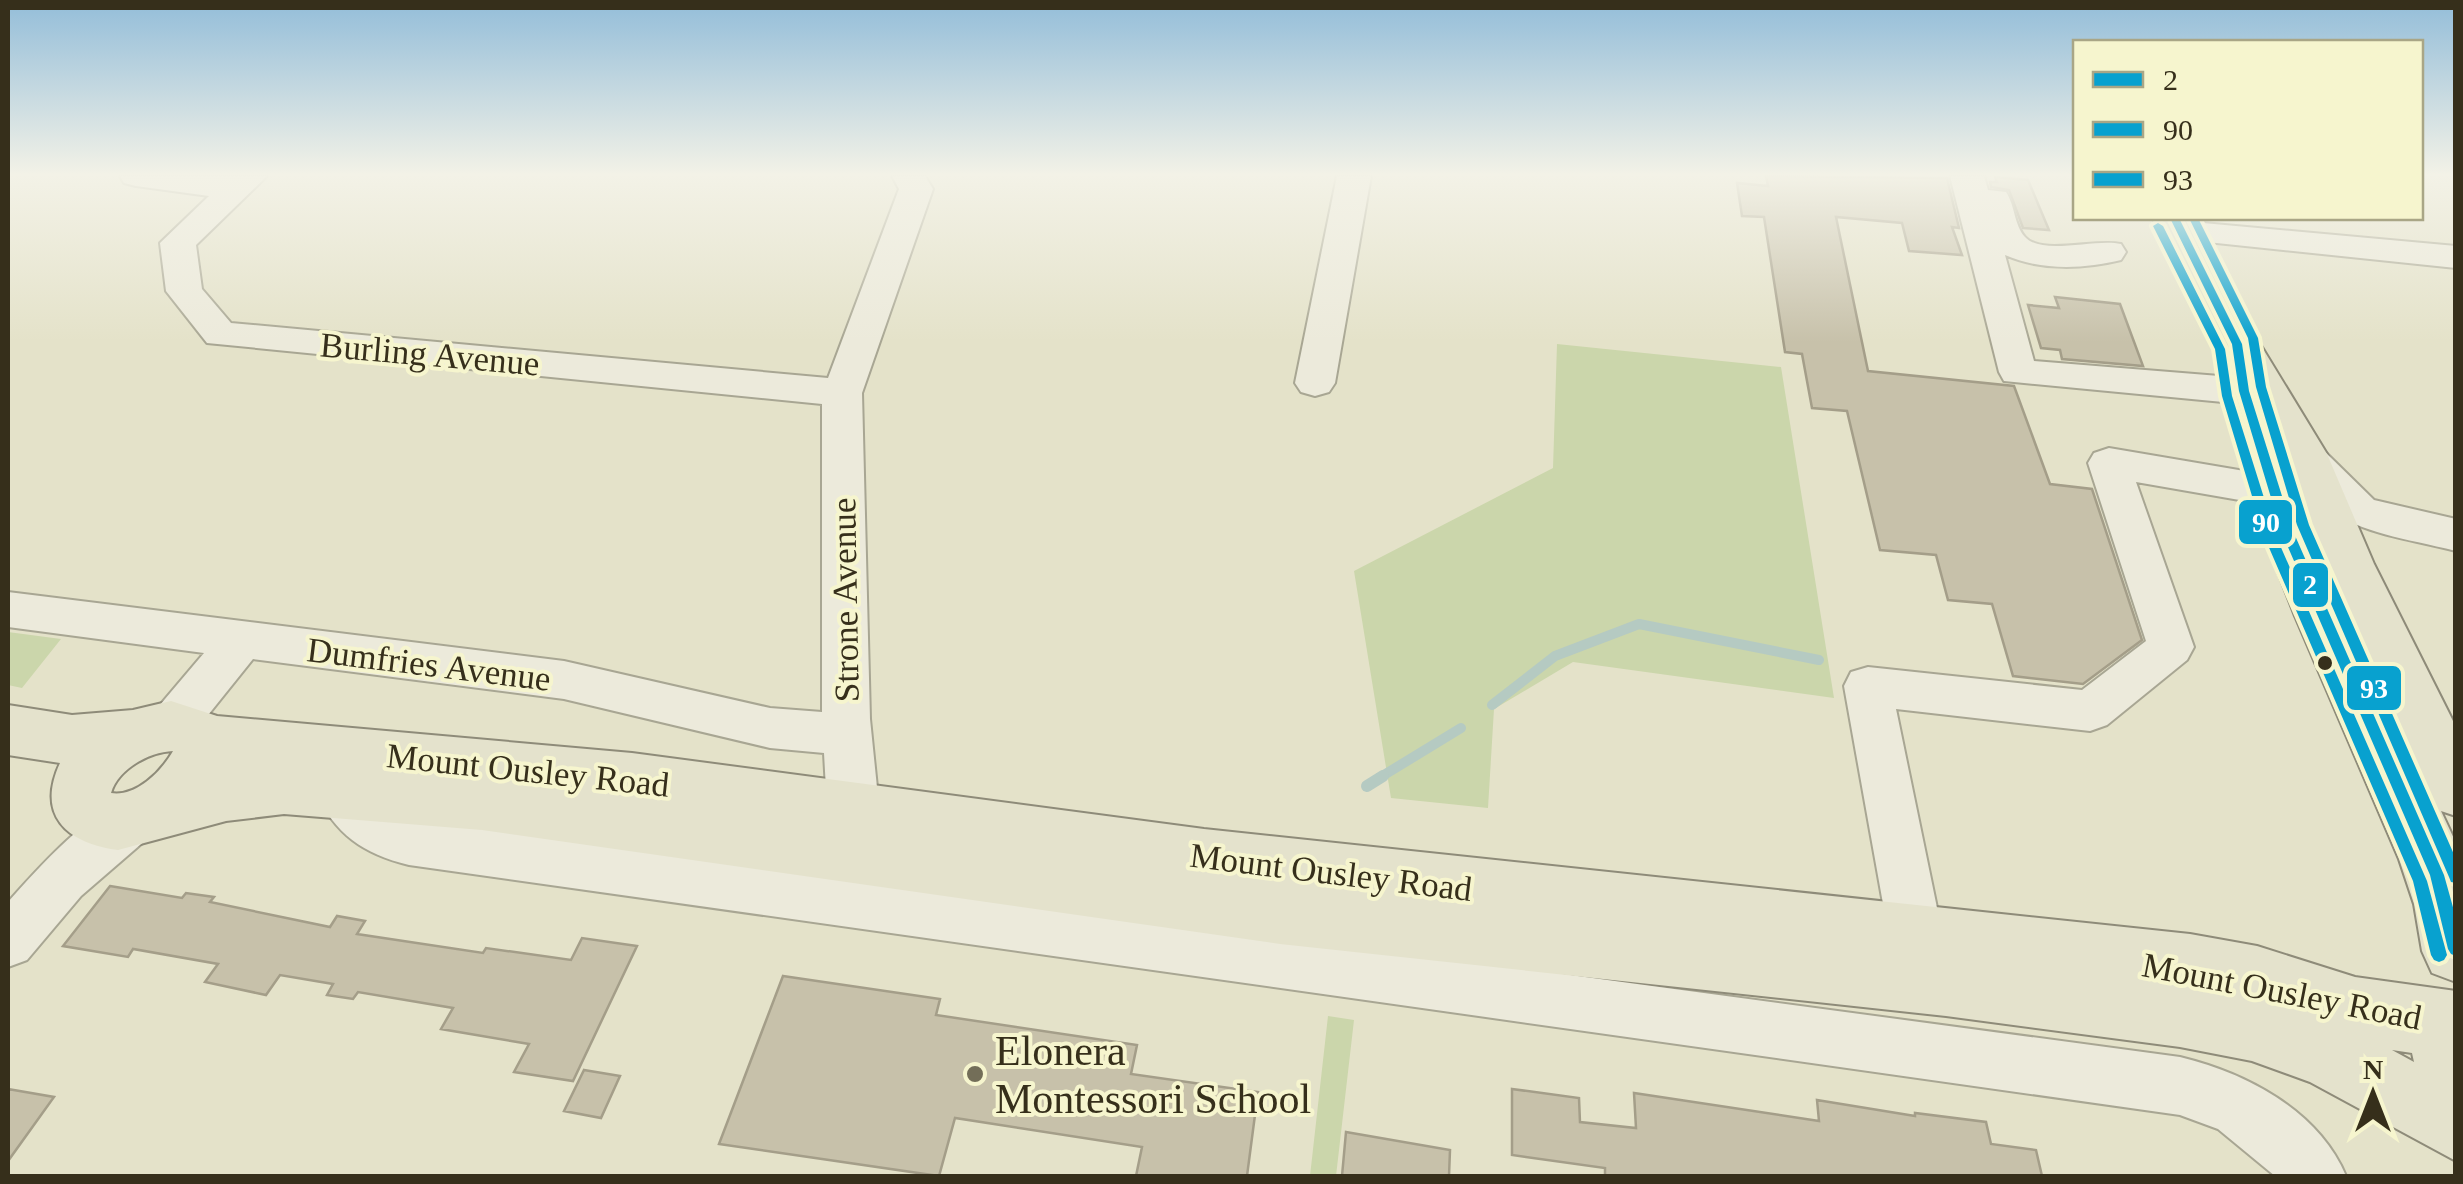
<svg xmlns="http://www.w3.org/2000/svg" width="2463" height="1184" font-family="Georgia,serif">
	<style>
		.green { fill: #cbd6ab }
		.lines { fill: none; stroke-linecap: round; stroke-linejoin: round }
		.stream-far1 { stroke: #b5cac2; stroke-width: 10 }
		.stream { stroke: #b5cac2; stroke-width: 12 }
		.building { fill: #c7c1aa; stroke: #a49e89; stroke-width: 2.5 }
		.minor-casing { stroke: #a8a693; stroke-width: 4 }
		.major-casing { stroke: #8e8b79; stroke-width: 4 }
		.minor { fill: #eceadb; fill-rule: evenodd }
		.major { fill: #e4e2cc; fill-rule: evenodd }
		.bus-1-casing { stroke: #f6f5ce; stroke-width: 8 }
		.bus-2-casing { stroke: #f6f5ce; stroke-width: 8 }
		.bus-3-casing { stroke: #f6f5ce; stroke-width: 8 }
		.bus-1 { fill: #08a1cf; fill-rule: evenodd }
		.bus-2 { fill: #08a1cf; fill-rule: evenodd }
		.bus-3 { fill: #08a1cf; fill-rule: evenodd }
		.bus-dot { fill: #362f1b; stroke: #f6f5ce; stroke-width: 4 }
		.poi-dot { fill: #736e58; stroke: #f6f5ce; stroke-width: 4 }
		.labels { text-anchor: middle; stroke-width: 8; stroke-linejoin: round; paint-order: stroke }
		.street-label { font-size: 35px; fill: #362f1b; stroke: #f6f5ce }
		.near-poi-label { font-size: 42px; fill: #362f1b; stroke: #f6f5ce; text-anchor: start }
		.line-badge { stroke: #f6f5ce; stroke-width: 4 }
		.badge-label { font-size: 28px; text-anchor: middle; font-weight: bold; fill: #fff }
	</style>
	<rect width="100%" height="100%" fill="#e4e2c9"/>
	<path class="green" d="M1557 344 1781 367 1834 698 1573 662 1494 709 1488 808 1391 798 1354 571 1553 468Z
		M8 632 61 639 22 688 8 685Z
		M1328 1016 1354 1020 1336 1176H1310Z"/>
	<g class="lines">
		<path class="stream-far1" d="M1492 705 1555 656 1639 624 1819 660
			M1379 778 1461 728"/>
		<path class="stream" d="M1367 786 1383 776"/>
	</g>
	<path class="building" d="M1766 176 1947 178 1959 228 1952 227 1962 255 1909 251 1902 223 1836 217 1868 371 2014 386 2050 484 2092 489 2142 640 2083 684 2013 676 1992 604 1948 600 1936 555 1880 550 1847 411 1812 408 1802 354 1785 352 1764 217 1742 216 1737 183 1768 186Z
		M1995 177 2028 180 2049 230 2023 228 2009 190 1991 187 1990 182H1997Z
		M2055 297 2120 304 2143 366 2062 359 2060 350 2041 348 2028 305 2059 308Z
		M110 886 182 898 186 893 214 897 210 902 330 927 337 916 365 921 357 934 483 953 486 948 571 960 582 938 637 946 573 1081 514 1072 529 1044 441 1029 453 1008 358 992 353 999 327 995 333 984 280 975 266 995 205 982 218 964 133 949 128 957 63 946Z
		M783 976 940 999 936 1015 1137 1045 1131 1074 1258 1092 1247 1176H1136L1142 1147 955 1118 939 1176 719 1144Z
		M584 1070 620 1076 601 1118 564 1111Z
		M8 1089 54 1097 8 1161Z
		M1512 1089 1579 1098 1580 1122 1636 1128 1634 1093 1819 1121 1817 1100 1915 1116V1113L1986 1122 1991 1144 2036 1150 2042 1176H1605V1168L1512 1155Z
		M1346 1132 1450 1150 1449 1176H1342Z"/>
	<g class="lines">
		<defs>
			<path id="minor" d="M120 176H267L196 245 202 289 231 323 828 378 899 189 892 176H925L933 189 862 393 870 719 879 807 871 823 853 829 835 823 827 807 824 753 770 748 564 699 253 659 188 740 171 746 154 740 147 726 154 712 204 653 8 627V592L564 661 770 708 822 712V404L207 343 166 291 160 243 209 196 136 186 124 183Z
				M1337 176H1371L1335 383 1329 392 1315 396 1301 392 1295 383Z
				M1950 176H1984L1988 190 2006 192C2015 205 2014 225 2025 237 2042 256 2096 238 2121 244L2126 252 2121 260C2084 269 2041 271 2005 255L2034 361 2244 378 2258 382 2264 391 2258 400 2244 404 2004 381 1999 372Z
				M2181 221 2456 246V268L2169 238 2164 231 2169 224Z
				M2307 445 2322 449 2374 500 2456 519V551C2380 532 2330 533 2286 459L2292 449Z
				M2109 448 2274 476 2289 480 2295 491 2289 502 2274 506 2136 482 2194 647 2187 660 2107 725 2090 731 1896 709 1943 937 1935 955 1916 963 1897 955 1889 937 1844 686 1851 672 1868 667 2082 690 2146 641 2088 463 2094 453Z
				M340 769C369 779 377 812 409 819L2180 1057C2246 1073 2318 1110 2346 1176H2275L2218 1129 2180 1115 409 865C363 854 335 834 315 791L322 776Z
				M137 794 155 800 163 816 155 832 81 896 27 960 8 967V902C41 865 89 811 137 794Z"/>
			<path id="major" d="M2153 218H2195L2260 344 2327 454 2374 564 2456 727V816L2441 811 2456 843V982L2432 973 2422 951 2414 904 2399 859 2295 616 2254 510 2224 400 2214 344Z
				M171 701 217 716 632 753 1204 829 2190 934 2257 946 2355 977 2456 991V1161L2310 1082 2252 1061 2180 1047 1946 1016 1280 944 482 830 284 814 226 821 118 850C66 843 36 815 60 763L8 755V705L72 715 133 710ZM173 751C161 772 136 797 111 793 118 769 149 752 173 751ZM2392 1050 2412 1053 2414 1062Z"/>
		</defs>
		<use href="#minor" class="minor-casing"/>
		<use href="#major" class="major-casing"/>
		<use href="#minor" class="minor"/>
		<use href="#major" class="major"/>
		<defs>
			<path id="bus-1" d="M2170 218H2179L2242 344 2249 391 2293 531 2444 875 2456 918V956L2451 954 2448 949 2430 875 2281 531 2239 391 2232 344Z"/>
			<path id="bus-2" d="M2158 223 2163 226 2225 349 2232 396 2276 536 2427 881 2447 955 2444 960 2439 962 2434 960 2431 955 2413 881 2264 536 2222 396 2215 349 2153 226Z"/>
			<path id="bus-3" d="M2189 218H2198L2258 338 2266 387 2309 525 2456 859V883L2451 882 2449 877 2297 525 2256 387 2248 338Z"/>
		</defs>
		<use href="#bus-1" class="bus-1-casing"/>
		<use href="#bus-2" class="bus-2-casing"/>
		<use href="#bus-3" class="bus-3-casing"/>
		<use href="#bus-1" class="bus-1"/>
		<use href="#bus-2" class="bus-2"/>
		<use href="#bus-3" class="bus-3"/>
	</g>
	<linearGradient id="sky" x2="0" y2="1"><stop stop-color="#93bdd9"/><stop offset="0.51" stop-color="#f3f2e7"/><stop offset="1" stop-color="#f3f2e7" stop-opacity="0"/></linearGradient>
	<rect width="2463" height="342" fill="url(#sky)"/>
	<circle class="bus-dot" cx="2325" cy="663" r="9"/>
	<circle class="poi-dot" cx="975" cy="1074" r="10"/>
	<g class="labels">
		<g class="street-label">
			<text transform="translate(430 354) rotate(5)" y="12">Burling Avenue</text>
			<text transform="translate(845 600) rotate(-91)" y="12">Strone Avenue</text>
			<text transform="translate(429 664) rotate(7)" y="12">Dumfries Avenue</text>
			<text transform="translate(528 770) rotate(6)" y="12">Mount Ousley Road</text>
			<text transform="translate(1331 872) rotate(7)" y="12">Mount Ousley Road</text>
			<text transform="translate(2282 991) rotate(11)" y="12">Mount Ousley Road</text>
		</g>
		<g class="near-poi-label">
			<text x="995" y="1065">Elonera<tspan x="995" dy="48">Montessori School</tspan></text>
		</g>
	</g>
	<g class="line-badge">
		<rect x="2237" y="498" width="57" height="48" rx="10" fill="#08a1cf"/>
		<rect x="2291" y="561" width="39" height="48" rx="10" fill="#08a1cf"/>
		<rect x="2345" y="664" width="58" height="48" rx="10" fill="#08a1cf"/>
	</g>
	<g class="badge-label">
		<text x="2266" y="532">90</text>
		<text x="2310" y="594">2</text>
		<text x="2374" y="698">93</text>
	</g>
	<rect width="2463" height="1184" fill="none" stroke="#362f1b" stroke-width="20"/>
	<rect x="2073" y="40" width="350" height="180" fill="#f6f5ce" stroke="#a9a686" stroke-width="2.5"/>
	<rect x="2093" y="72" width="50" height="15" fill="#08a1cf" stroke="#a9a686" stroke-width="2.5"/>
	<text x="2163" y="90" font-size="30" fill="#362f1b">2</text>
	<rect x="2093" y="122" width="50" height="15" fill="#08a1cf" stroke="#a9a686" stroke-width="2.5"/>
	<text x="2163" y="140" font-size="30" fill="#362f1b">90</text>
	<rect x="2093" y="172" width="50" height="15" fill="#08a1cf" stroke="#a9a686" stroke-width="2.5"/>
	<text x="2163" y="190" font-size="30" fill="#362f1b">93</text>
	<g transform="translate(2373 1094)" stroke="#f6f5ce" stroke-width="8" paint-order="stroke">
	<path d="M0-8L18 38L0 25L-18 38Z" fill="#362f1b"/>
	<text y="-15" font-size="28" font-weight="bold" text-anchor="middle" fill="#362f1b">N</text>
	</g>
</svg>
